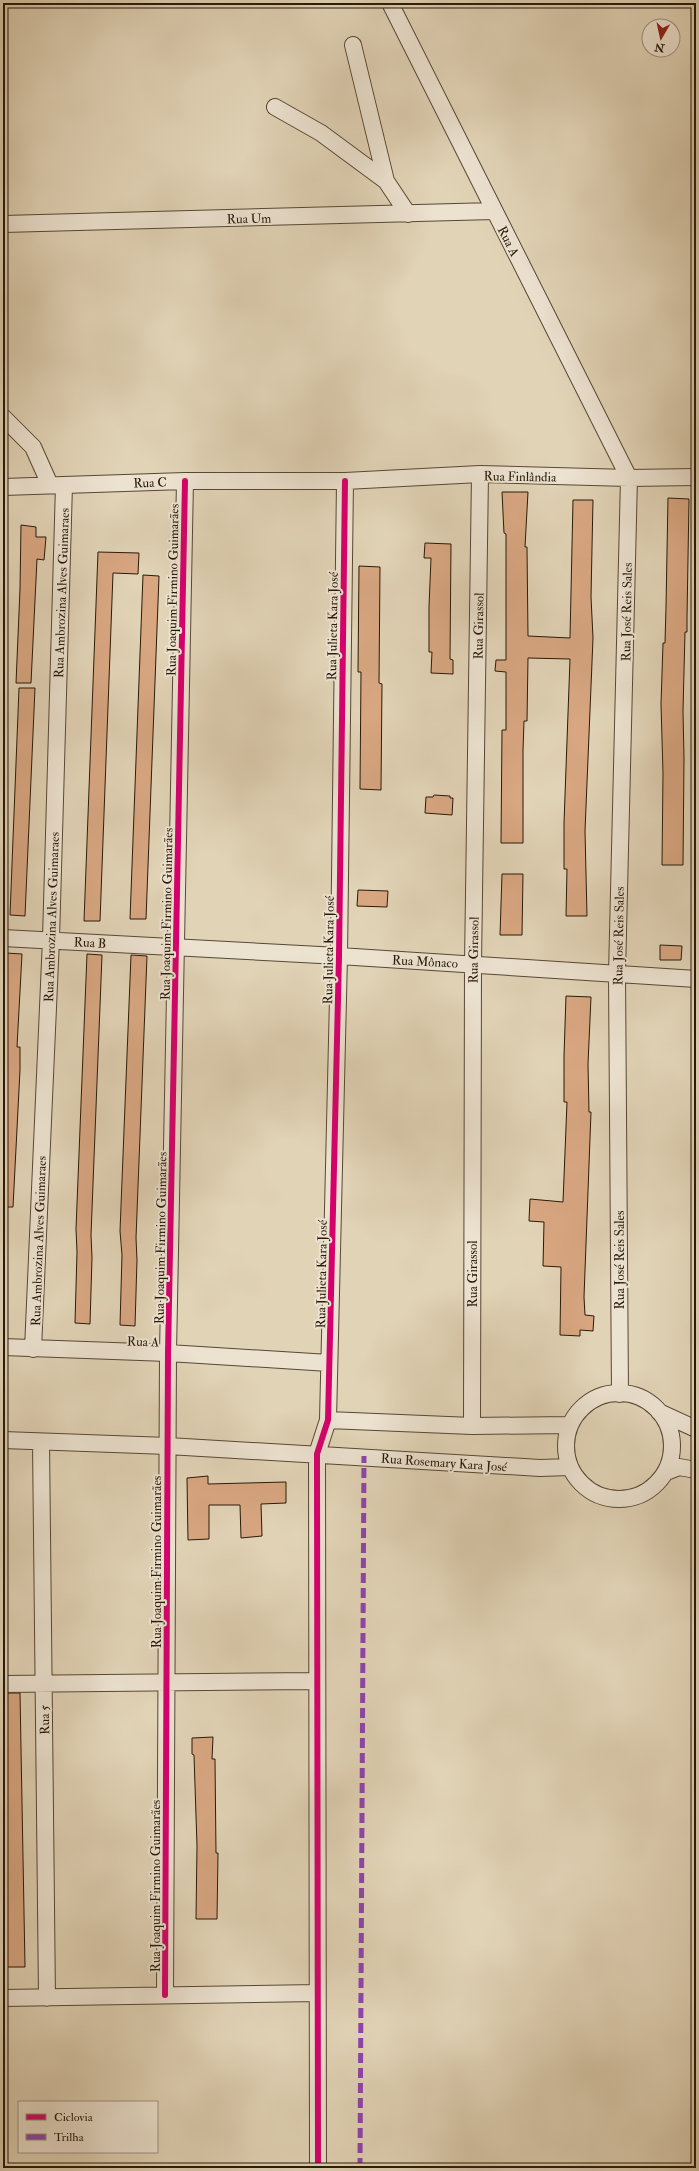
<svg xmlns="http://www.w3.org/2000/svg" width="699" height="2171" font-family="'IM FELL Double Pica',serif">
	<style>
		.building { fill: #d8a782; stroke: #291908 }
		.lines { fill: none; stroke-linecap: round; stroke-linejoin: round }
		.minor-casing { stroke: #574834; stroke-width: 18 }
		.minor { stroke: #ece2d0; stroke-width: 16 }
		.quiet { stroke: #8e44ad; stroke-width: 5; stroke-dasharray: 10 5; stroke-linecap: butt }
		.cycleway-casing { stroke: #ece2d0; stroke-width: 8 }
		.cycleway { stroke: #d6006c; stroke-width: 6 }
		.labels { text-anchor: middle; stroke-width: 4; stroke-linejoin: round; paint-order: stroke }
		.street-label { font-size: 13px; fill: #291908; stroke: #ece2d0 }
	</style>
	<rect width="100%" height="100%" fill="#e1d3b6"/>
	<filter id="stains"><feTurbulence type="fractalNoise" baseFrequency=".005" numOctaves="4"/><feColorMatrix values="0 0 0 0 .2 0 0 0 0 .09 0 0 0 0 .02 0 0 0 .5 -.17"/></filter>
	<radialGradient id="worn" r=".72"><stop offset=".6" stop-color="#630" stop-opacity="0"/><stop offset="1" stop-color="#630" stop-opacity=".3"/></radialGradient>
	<path class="building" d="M502 492H528L525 547H527L528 636 570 638 573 500H593L591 597 593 638 585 831 587 916H566L567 869H564V823L570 659 528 658 527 721H524L523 750V843H501L502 730H506V672L495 671 496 660H506V534L504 533Z
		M668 498 689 499 687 618V632H685L683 711 684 759 683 865H662L663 773 661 704 663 643H665L666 607Z
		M21 525 36 527V537H46L44 560 37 559 31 683H16L20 589Z
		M425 543 451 544 450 659 453 660V674L431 673 432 652H429V607L431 558H424Z
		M98 552 139 553 138 574 113 573 100 921H84Z
		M359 566 380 567 379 683 382 684 381 790 360 789 361 672H358Z
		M143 575 159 576 146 919H130Z
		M19 688H35L25 916 10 915Z
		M434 795 450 796V798H453L452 815 425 813 426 797H433Z
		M502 874H523L522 935H500Z
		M358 890 388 891 387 907 357 906Z
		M660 945 682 946 681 960H660Z
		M6 953 22 954 17 1047H20V1070L13 1207H3L5 1041H3V1026Z
		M87 954 102 955 91 1235 92 1258 90 1324 75 1323 77 1252 76 1229Z
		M131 955 147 956 136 1238 137 1260 135 1326 120 1325 122 1255 120 1231Z
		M566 996 591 997 588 1064 589 1112H591L584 1297 585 1315 594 1316 593 1331 580 1330V1336L560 1335 561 1267 543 1266 544 1222 529 1221 530 1199 563 1202 567 1102H564V1056Z
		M208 1476V1484L286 1482V1503L261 1504 262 1536 241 1538 240 1505H209V1539L188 1540 187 1478Z
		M3 1693H20L25 1967H4Z
		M213 1737 212 1759H215L216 1853H218L217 1919H196L197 1846 194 1755 192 1754V1738Z"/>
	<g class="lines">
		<defs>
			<path id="minor" d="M390 3 629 478 617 974 620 1394
				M353 45 386 181
				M275 107 321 133 386 181 408 214
				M3 224 494 211
				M3 417 33 447 50 485
				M3 487 185 481H345L480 474 629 478 696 477
				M3 938 339 956 696 979
				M3 1347 168 1353 329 1363
				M33 1349 51 939 64 485
				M566 1446a53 53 0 1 1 106 0a53 53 0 1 1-106 0Z
				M659 1412 696 1429
				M328 1420 472 1426 570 1425
				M472 1426 473 964 480 474
				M3 1440 168 1446 540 1468 570 1467
				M41 1442 47 1998
				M666 1472 679 1467 696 1470
				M3 1684 317 1681
				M165 1995 168 1353 185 481
				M3 1998 317 1993
				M318 2168 317 1454 328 1420 339 956 345 481"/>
		</defs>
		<use href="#minor" class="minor-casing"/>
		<use href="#minor" class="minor"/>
		<path class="quiet" d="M360 2168 364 1456"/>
		<defs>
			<path id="cycleway" d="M165 1995 168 1353 185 481
				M318 2168 317 1454 328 1420 339 956 345 481"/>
		</defs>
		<use href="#cycleway" class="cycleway-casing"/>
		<use href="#cycleway" class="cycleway"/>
	</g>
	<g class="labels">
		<g class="street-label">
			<text transform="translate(249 218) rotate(-1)" y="5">Rua Um</text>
			<text transform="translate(509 241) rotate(63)" y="5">Rua A</text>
			<text transform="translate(520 476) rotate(1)" y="5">Rua Finlândia</text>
			<text transform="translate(150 482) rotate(-2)" y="5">Rua C</text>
			<text transform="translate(172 590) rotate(-89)" y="5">Rua Joaquim Firmino Guimarães</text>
			<text transform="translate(61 593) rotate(-88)" y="5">Rua Ambrozina Alves Guimaraes</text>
			<text transform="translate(626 612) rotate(-89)" y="5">Rua José Reis Sales</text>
			<text transform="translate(332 626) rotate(-89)" y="5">Rua Julieta Kara José</text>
			<text transform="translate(478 626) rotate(-89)" y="5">Rua Girassol</text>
			<text transform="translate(166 914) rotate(-89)" y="5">Rua Joaquim Firmino Guimarães</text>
			<text transform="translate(51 917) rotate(-88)" y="5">Rua Ambrozina Alves Guimaraes</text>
			<text transform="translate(618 936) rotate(-89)" y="5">Rua José Reis Sales</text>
			<text transform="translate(90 942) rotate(3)" y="5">Rua B</text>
			<text transform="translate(328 950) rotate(-89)" y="5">Rua Julieta Kara José</text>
			<text transform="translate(473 950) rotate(-89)" y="5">Rua Girassol</text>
			<text transform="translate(425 961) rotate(3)" y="5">Rua Mônaco</text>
			<text transform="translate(160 1238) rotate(-89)" y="5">Rua Joaquim Firmino Guimarães</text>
			<text transform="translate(38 1241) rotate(-88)" y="5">Rua Ambrozina Alves Guimaraes</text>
			<text transform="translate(619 1260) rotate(-90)" y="5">Rua José Reis Sales</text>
			<text transform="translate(321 1274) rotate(-89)" y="5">Rua Julieta Kara José</text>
			<text transform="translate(472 1274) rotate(-90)" y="5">Rua Girassol</text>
			<text transform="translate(143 1341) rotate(2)" y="5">Rua A</text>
			<text transform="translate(444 1462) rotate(4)" y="5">Rua Rosemary Kara José</text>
			<text transform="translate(156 1562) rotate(-90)" y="5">Rua Joaquim Firmino Guimarães</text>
			<text transform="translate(44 1720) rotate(-91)" y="5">Rua 5</text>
			<text transform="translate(155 1886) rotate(-90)" y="5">Rua Joaquim Firmino Guimarães</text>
		</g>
	</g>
	<rect width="699" height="2171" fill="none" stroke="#e1d3b6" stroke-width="16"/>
	<rect x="4" y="4" width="691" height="2163" fill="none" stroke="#291908" stroke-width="2"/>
	<rect x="8" y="8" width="683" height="2155" fill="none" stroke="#291908"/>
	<rect x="18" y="2101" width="140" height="52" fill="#ece2d0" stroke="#9e9280"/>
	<rect x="26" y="2114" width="20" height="6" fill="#d6006c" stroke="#9e9280"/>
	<text x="54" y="2121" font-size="12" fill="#291908">Ciclovia</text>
	<rect x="26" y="2134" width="20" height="6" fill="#8e44ad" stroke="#9e9280"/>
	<text x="54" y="2141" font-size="12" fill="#291908">Trilha</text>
	<g transform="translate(661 38) rotate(189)"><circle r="19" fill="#ece2d0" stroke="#9e9280"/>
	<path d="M0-3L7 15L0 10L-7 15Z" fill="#8f2418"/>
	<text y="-6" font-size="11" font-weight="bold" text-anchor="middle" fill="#291908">N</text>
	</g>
	<rect width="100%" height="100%" filter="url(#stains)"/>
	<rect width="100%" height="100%" fill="url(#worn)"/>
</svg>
